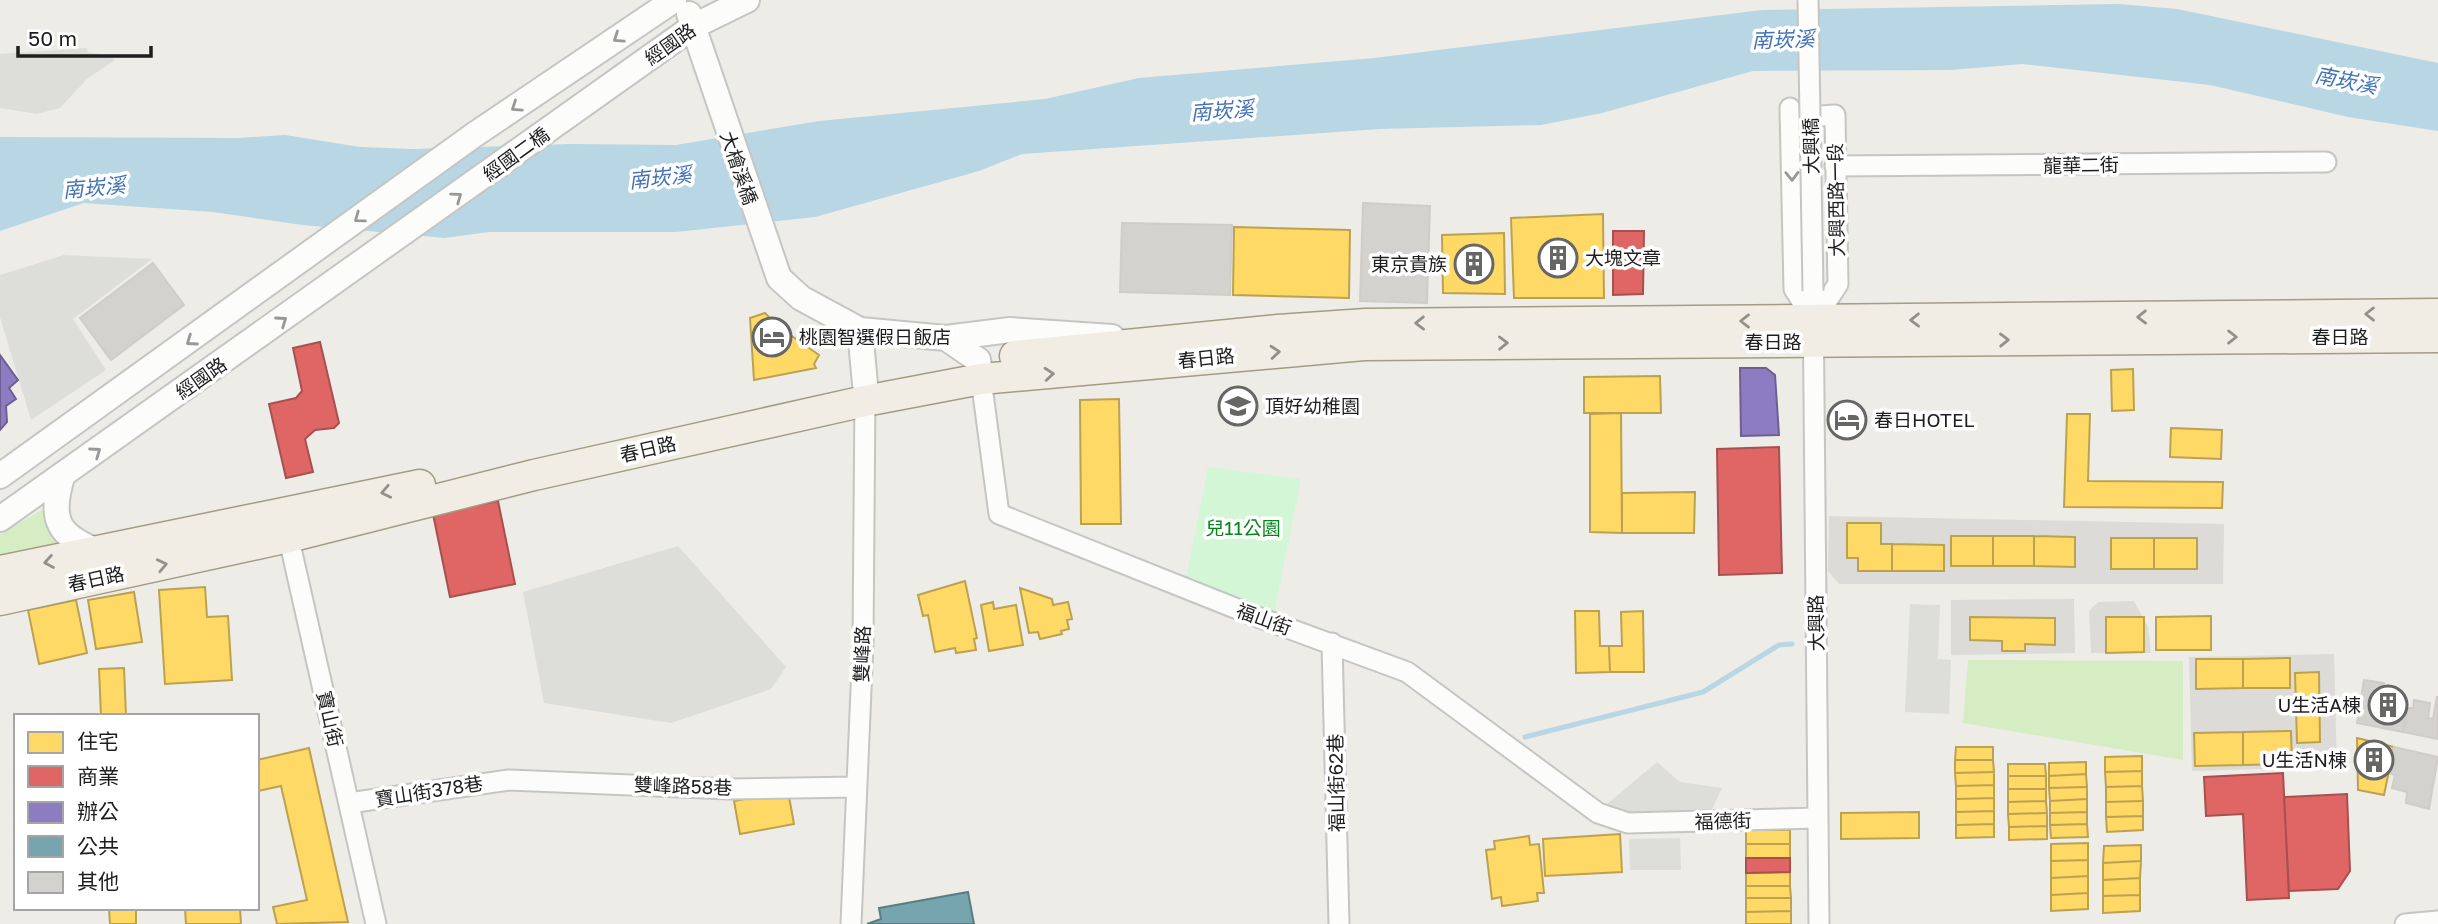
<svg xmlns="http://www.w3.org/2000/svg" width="2438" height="924" font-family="'Golos Text','Noto Sans TC',sans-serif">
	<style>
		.residential { fill: #dcdbd8 }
		.grass { fill: #d6edc3 }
		.park { fill: #d3f6d6 }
		.parking { fill: #ddddda }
		.water { fill: #b8d6e3 }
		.homes { fill: #ffd966; stroke: #bca150; stroke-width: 2 }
		.shops { fill: #e06666; stroke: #a65050; stroke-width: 2 }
		.offices { fill: #8e7cc3; stroke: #6c6092; stroke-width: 2 }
		.public { fill: #76a5af; stroke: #5c7c84; stroke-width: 2 }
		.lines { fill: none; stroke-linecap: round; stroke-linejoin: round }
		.stream { stroke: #b8d6e3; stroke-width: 5 }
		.building { fill: #d3d2ce; stroke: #d0cdc8; stroke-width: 2 }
		.minor-casing { stroke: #c5c5c3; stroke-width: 23 }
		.tertiary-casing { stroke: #c5c5c3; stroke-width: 28 }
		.primary-casing { stroke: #a39c83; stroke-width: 33 }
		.minor { stroke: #fcfcfb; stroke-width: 19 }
		.tertiary { stroke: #fcfcfb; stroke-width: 24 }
		.primary { stroke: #f1ede4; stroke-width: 30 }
		.minor-bridge-casing { stroke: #c5c5c3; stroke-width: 23; stroke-linecap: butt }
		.minor-bridge { stroke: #fcfcfb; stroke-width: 19 }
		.oneway { stroke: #989898 }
		.oneway2 { stroke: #92908b }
		.labels { text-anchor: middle; stroke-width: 7; stroke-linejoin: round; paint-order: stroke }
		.street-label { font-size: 19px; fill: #1e1e1e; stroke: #fff }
		.poi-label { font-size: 19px; fill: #1e1e1e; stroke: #fff; text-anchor: start }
		.park-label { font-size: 19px; fill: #038619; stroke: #fff }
		.water-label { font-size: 21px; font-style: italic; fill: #4373b6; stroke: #fff }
	</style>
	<rect width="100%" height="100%" fill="#edece7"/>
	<path class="residential" d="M1829 516 2224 524 2223 584H1839L1828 571Z
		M2074 599 2075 653 1951 655V600Z
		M2134 601 2148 627 2151 653H2091L2089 611 2098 602Z
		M2334 654 2337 767 2192 771 2189 657Z"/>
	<path class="grass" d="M47 507 65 545 0 563V534Z
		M1968 660 2183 661V760L1963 723Z"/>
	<path class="park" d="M1208 467 1301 479 1274 613 1186 577Z"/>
	<path class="parking" d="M87 48 88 52 111 56 115 60 87 79 60 108 37 114 0 108V54Z
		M64 255 152 259 73 319 106 370 31 420 0 317V275Z
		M678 546 786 667 771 689 671 723 544 703 523 592Z
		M1910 604 1940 605 1938 659 1951 660 1949 714 1905 712Z
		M1657 762 1680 782 1722 788 1707 820 1604 823 1607 804Z
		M1680 838 1681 870H1630L1629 839Z"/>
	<path class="water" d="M2118 4 2177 9 2438 63V131L2348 117 2210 85 2022 64 1950 70 1753 71 1602 113 1541 125 1379 129 1022 154 979 171 815 217 676 232H489L444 238 303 225 213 212 84 203 0 231V137L237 138 285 135 360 147 414 149 571 144 676 145 819 121 1045 99 1139 78 1374 58 1762 10Z"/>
	<path class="homes" d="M1603 214 1604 298H1514L1511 218Z
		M1234 227 1350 230 1349 298 1233 295Z
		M1504 233 1505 294 1443 293 1442 235Z
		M765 313 779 327 819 355 814 364 816 368 754 380 750 318Z
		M2133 369 2134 410 2112 411 2111 370Z
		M1660 376 1661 413H1584V377Z
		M1119 399 1121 524H1081L1080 400Z
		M1621 413 1622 533 1590 532V414Z
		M2067 414H2090L2088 481 2223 482 2222 508 2064 507Z
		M2171 428 2222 430 2221 459 2170 457Z
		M1695 492 1694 533H1622V493Z
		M1847 523H1881V544H1892V571H1858V558H1847Z
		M1951 536H1993V566H1951Z
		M1993 536H2034V566H1993Z
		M2034 536 2075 537V567L2034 566Z
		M2111 538H2154V569H2111Z
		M2154 538H2197V569H2154Z
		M1892 544 1944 545V571H1892Z
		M965 581 977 638 974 639 976 650 956 653 955 648 935 652 928 615 923 616 918 595Z
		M205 587 207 617 228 616 232 680 165 684 159 590Z
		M1020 588 1052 599 1053 605 1068 602 1072 619 1067 620 1069 629 1061 631 1062 634 1040 639 1038 632 1029 633Z
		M134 592 142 642 96 649 88 600Z
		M76 600 87 653 39 664 28 610Z
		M993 602 994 609 1016 605 1023 645 989 651 981 605Z
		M1575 611H1599L1600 646H1609L1610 672 1576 673Z
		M1643 611 1644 672H1610L1609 646H1622L1621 612Z
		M2211 616V650H2156V617Z
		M1970 617 2055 618V645L2025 644V651H2002V641L1970 640Z
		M2106 617H2144V652L2106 653Z
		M2290 658V688H2243V659Z
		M2196 659H2243V688L2196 689Z
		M124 668 126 716H101L99 669Z
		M2319 672 2320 742 2297 743 2295 673Z
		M2291 731 2292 764 2243 765V732Z
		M2243 732V765L2195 766 2194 733Z
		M2357 738 2394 747 2384 795 2358 790Z
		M1956 747H1993V760H1955Z
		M309 748 348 922 277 924 273 907 307 900 281 786 258 791 257 760Z
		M2142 756V771L2105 772V757Z
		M1955 760H1993L1994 772 1955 773Z
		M2086 762V774L2049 776V763Z
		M2008 764H2045L2046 776H2008Z
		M2142 771V786L2106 787 2105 772Z
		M1994 772V785L1956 786 1955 773Z
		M2086 774 2087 787 2049 788V776Z
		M2008 776H2046V789H2008Z
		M1994 785V798L1956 799V786Z
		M2142 786 2143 801 2106 802V787Z
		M2087 787V799L2050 801 2049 788Z
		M2008 789H2046V801L2008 802Z
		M788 791 794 824 740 834 734 801Z
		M1994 798V811L1956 812V799Z
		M2087 799V812L2050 813V801Z
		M2046 801 2047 813 2008 814V802Z
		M2143 801V816L2106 817V802Z
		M1994 811V824L1956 825V812Z
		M1919 812V838L1841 839V813Z
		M2087 812V824L2050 825V813Z
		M2047 813V826L2009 827 2008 814Z
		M2143 816V830L2107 832 2106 817Z
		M1994 824V837L1956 838V825Z
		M2087 824 2088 837 2051 838 2050 825Z
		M2047 826V839L2009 840V827Z
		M1746 830H1790V844H1746Z
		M1620 834 1622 872 1545 876 1543 839Z
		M1529 836 1530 845 1539 844 1544 893H1537L1538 901 1502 906 1501 897 1492 899 1486 850 1495 849 1494 841Z
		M2088 843V860L2051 861V844Z
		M1746 844H1790V858H1746Z
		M2141 845V861L2103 863 2104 846Z
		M2088 860V876L2051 878V861Z
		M2141 861 2140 878 2103 880V863Z
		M1790 872V886H1746V873Z
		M2088 876V893L2051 895V878Z
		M2140 878V895L2103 896V880Z
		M1746 886H1790L1791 898H1746Z
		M2088 893V909L2051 911V895Z
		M2140 895V911L2103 913V896Z
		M1746 898H1791V911L1746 912Z
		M109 908H136V924H110Z
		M185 908H240L241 924H186Z
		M1791 911V924H1746V912Z"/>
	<path class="shops" d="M1613 231H1644L1643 294 1613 295Z
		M320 342 339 423 334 428 315 430 305 439 313 472 286 478 269 404 296 398 302 391 293 348Z
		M1779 447 1782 573 1719 575 1717 449Z
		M498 501 515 584 450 597 433 514Z
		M2283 773 2289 898 2247 900 2243 814 2206 816 2204 777Z
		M2347 794 2350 871 2338 889 2289 891 2284 797Z
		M1746 858H1790V872L1746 873Z"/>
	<path class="offices" d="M0 355 18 380 9 388 16 399 6 406 7 422 0 430Z
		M1740 368H1766L1775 375 1779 435 1741 436Z"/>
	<path class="public" d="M968 892 974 924H867L881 919 879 908Z"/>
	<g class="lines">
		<path class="stream" d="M1525 737 1703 692 1779 645 1792 644"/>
	</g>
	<path class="building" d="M1363 203 1430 206 1427 303 1360 301Z
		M1122 223 1232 225 1230 295 1120 292Z
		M153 263 184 305 111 360 80 318Z
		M2364 680 2384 683 2381 693 2374 692 2373 707 2378 708 2381 694 2394 696 2393 704 2408 708 2403 732 2357 723Z
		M2437 696 2438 739 2403 732 2408 708H2413L2414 700 2430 703 2428 718 2433 719Z
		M2394 747 2438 757 2429 809 2406 803 2407 792 2392 788 2395 775 2388 773Z"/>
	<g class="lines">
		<defs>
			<path id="minor" d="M1790 108 1794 289 1814 321 1838 284 1835 115 1790 118
				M1835 166 2326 162
				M1813 291 1819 924
				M981 379 999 514 1255 616 1407 672 1598 813 1628 823 1818 818
				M286 526 376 924
				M1332 643 1339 924
				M349 803 509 780 728 789 857 787
				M851 924 863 643 865 392
				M2405 924 2438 921"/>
			<path id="tertiary" d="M689 14 779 278 801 298 860 330 946 338 978 360 981 379
				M860 330 865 384
				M946 338 1010 330 1112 337
				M0 476 474 135 674 0
				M62 477C49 521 58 536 100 552
				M0 519 694 26 747 0"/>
			<path id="primary" d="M1015 356 1278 330 1366 324 2438 314
				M0 571 420 485
				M0 600 289 537 534 475 865 401 981 379 1364 345 2438 337"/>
		</defs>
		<use href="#minor" class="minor-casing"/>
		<use href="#tertiary" class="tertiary-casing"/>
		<use href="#primary" class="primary-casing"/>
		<use href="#minor" class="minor"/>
		<use href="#tertiary" class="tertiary"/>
		<use href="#primary" class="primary"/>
		<defs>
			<path id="minor-bridge" d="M1808 0 1813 291"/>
		</defs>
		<use href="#minor-bridge" class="minor-bridge-casing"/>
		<use href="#minor-bridge" class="minor-bridge"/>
	</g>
	<defs><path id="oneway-chevron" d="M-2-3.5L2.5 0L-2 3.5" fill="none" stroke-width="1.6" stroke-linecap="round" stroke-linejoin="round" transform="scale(1.75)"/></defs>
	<g class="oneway">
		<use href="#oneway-chevron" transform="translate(618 38) rotate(146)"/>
		<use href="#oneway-chevron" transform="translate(516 107) rotate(146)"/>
		<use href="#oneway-chevron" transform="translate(1792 176) rotate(89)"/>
		<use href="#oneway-chevron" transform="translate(457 197) rotate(-36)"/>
		<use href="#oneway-chevron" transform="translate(359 218) rotate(144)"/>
		<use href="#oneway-chevron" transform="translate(282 321) rotate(-35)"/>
		<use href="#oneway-chevron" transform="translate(191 341) rotate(145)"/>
		<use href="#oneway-chevron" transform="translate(96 452) rotate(-35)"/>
	</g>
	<g class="oneway2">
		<use href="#oneway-chevron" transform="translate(2370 314) rotate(-180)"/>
		<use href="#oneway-chevron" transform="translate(2142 317) rotate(179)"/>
		<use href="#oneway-chevron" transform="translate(1915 320) rotate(179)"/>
		<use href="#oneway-chevron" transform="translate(1745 321) rotate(-180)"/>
		<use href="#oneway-chevron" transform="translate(1420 323) rotate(179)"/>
		<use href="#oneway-chevron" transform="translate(2232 337)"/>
		<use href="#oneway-chevron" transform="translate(2004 340) rotate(-1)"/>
		<use href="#oneway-chevron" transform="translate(1503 343) rotate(-1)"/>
		<use href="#oneway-chevron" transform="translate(1275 352) rotate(-5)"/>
		<use href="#oneway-chevron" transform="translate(1049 374) rotate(-5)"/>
		<use href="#oneway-chevron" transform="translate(386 492) rotate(168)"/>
		<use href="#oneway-chevron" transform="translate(49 562) rotate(170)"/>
		<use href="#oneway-chevron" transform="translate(162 565) rotate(-12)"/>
	</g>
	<defs>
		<symbol id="building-ring" viewBox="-11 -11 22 22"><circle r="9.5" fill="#fff" stroke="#666664" stroke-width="1.5"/><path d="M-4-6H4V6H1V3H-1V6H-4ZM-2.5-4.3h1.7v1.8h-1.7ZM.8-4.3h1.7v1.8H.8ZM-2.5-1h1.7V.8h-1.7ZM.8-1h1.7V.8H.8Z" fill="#666664"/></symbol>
		<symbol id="hotel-ring" viewBox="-11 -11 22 22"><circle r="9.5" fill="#fff" stroke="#666664" stroke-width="1.5"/><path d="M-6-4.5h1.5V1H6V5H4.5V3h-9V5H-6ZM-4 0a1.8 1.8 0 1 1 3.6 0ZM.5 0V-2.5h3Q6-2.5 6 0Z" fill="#666664"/></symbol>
		<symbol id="school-ring" viewBox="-11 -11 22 22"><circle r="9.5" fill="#fff" stroke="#666664" stroke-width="1.5"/><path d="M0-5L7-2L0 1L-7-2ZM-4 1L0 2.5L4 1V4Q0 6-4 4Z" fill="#666664"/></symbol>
	</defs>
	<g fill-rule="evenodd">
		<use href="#building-ring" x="1536" y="236" width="44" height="44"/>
		<use href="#building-ring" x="1452" y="242" width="44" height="44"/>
		<use href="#hotel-ring" x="750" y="315" width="44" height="44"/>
		<use href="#school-ring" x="1216" y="384" width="44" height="44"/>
		<use href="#hotel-ring" x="1825" y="398" width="44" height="44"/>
		<use href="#building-ring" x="2366" y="683" width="44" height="44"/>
		<use href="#building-ring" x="2352" y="738" width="44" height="44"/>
	</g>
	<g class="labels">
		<g class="street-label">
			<text transform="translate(670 44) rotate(-35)" y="7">經國路</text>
			<text transform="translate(1811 146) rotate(-91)" y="7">大興橋</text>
			<text transform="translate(516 154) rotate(-36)" y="7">經國二橋</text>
			<text transform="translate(2081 165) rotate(-1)" y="7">龍華二街</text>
			<text transform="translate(739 168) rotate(71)" y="7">大檜溪橋</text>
			<text transform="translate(1836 200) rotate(-91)" y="7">大興西路一段</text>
			<text x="2340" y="344">春日路</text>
			<text x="1773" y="349">春日路</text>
			<text transform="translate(1206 358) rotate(-6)" y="7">春日路</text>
			<text transform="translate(201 378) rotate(-35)" y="7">經國路</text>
			<text transform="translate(648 449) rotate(-13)" y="7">春日路</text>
			<text transform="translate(96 579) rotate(-12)" y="7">春日路</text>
			<text transform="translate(1264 619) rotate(20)" y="7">福山街</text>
			<text transform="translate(1816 623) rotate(-91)" y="7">大興路</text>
			<text transform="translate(862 654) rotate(-88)" y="7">雙峰路</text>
			<text transform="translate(330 719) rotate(77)" y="7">寶山街</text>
			<text transform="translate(1336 783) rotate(-91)" y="7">福山街62巷</text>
			<text transform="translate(683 786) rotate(2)" y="7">雙峰路58巷</text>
			<text transform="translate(429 791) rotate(-9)" y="7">寶山街378巷</text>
			<text transform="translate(1723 821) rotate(-2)" y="7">福德街</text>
		</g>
		<g class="poi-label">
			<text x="1585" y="265">大塊文章</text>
			<text x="1447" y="271" text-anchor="end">東京貴族</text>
			<text x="799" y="344">桃園智選假日飯店</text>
			<text x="1265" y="413">頂好幼稚園</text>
			<text x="1874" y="427">春日HOTEL</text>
			<text x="2361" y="712" text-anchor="end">U生活A棟</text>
			<text x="2347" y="767" text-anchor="end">U生活N棟</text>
		</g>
		<g class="park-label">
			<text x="1243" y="535">兒11公園</text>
		</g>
		<g class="water-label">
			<text transform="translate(1783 40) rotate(-2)" y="7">南崁溪</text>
			<text transform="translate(2346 81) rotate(11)" y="7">南崁溪</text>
			<text transform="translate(1222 111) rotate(-4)" y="7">南崁溪</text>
			<text transform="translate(660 178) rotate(-6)" y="7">南崁溪</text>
			<text transform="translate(94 188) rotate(-5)" y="7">南崁溪</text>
		</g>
	</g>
	<rect x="14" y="714" width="245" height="196" fill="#ffffff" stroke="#a5a5a5" stroke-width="2"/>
	<rect x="28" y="732" width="35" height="21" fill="#ffd966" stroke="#a5a5a5" stroke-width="2"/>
	<text x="77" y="749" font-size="21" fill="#1e1e1e">住宅</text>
	<rect x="28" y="766" width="35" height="21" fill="#e06666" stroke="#a5a5a5" stroke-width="2"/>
	<text x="77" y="784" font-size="21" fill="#1e1e1e">商業</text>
	<rect x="28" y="802" width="35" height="21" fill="#8e7cc3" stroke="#a5a5a5" stroke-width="2"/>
	<text x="77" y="819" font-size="21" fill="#1e1e1e">辦公</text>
	<rect x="28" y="836" width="35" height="21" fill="#76a5af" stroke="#a5a5a5" stroke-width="2"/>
	<text x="77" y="854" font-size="21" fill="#1e1e1e">公共</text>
	<rect x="28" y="872" width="35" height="21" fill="#d3d2ce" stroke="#a5a5a5" stroke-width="2"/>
	<text x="77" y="889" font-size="21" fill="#1e1e1e">其他</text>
	<path d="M18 46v10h133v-10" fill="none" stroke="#1e1e1e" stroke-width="3.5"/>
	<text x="28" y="46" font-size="21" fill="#1e1e1e" stroke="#ffffff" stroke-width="5" paint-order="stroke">50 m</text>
</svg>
